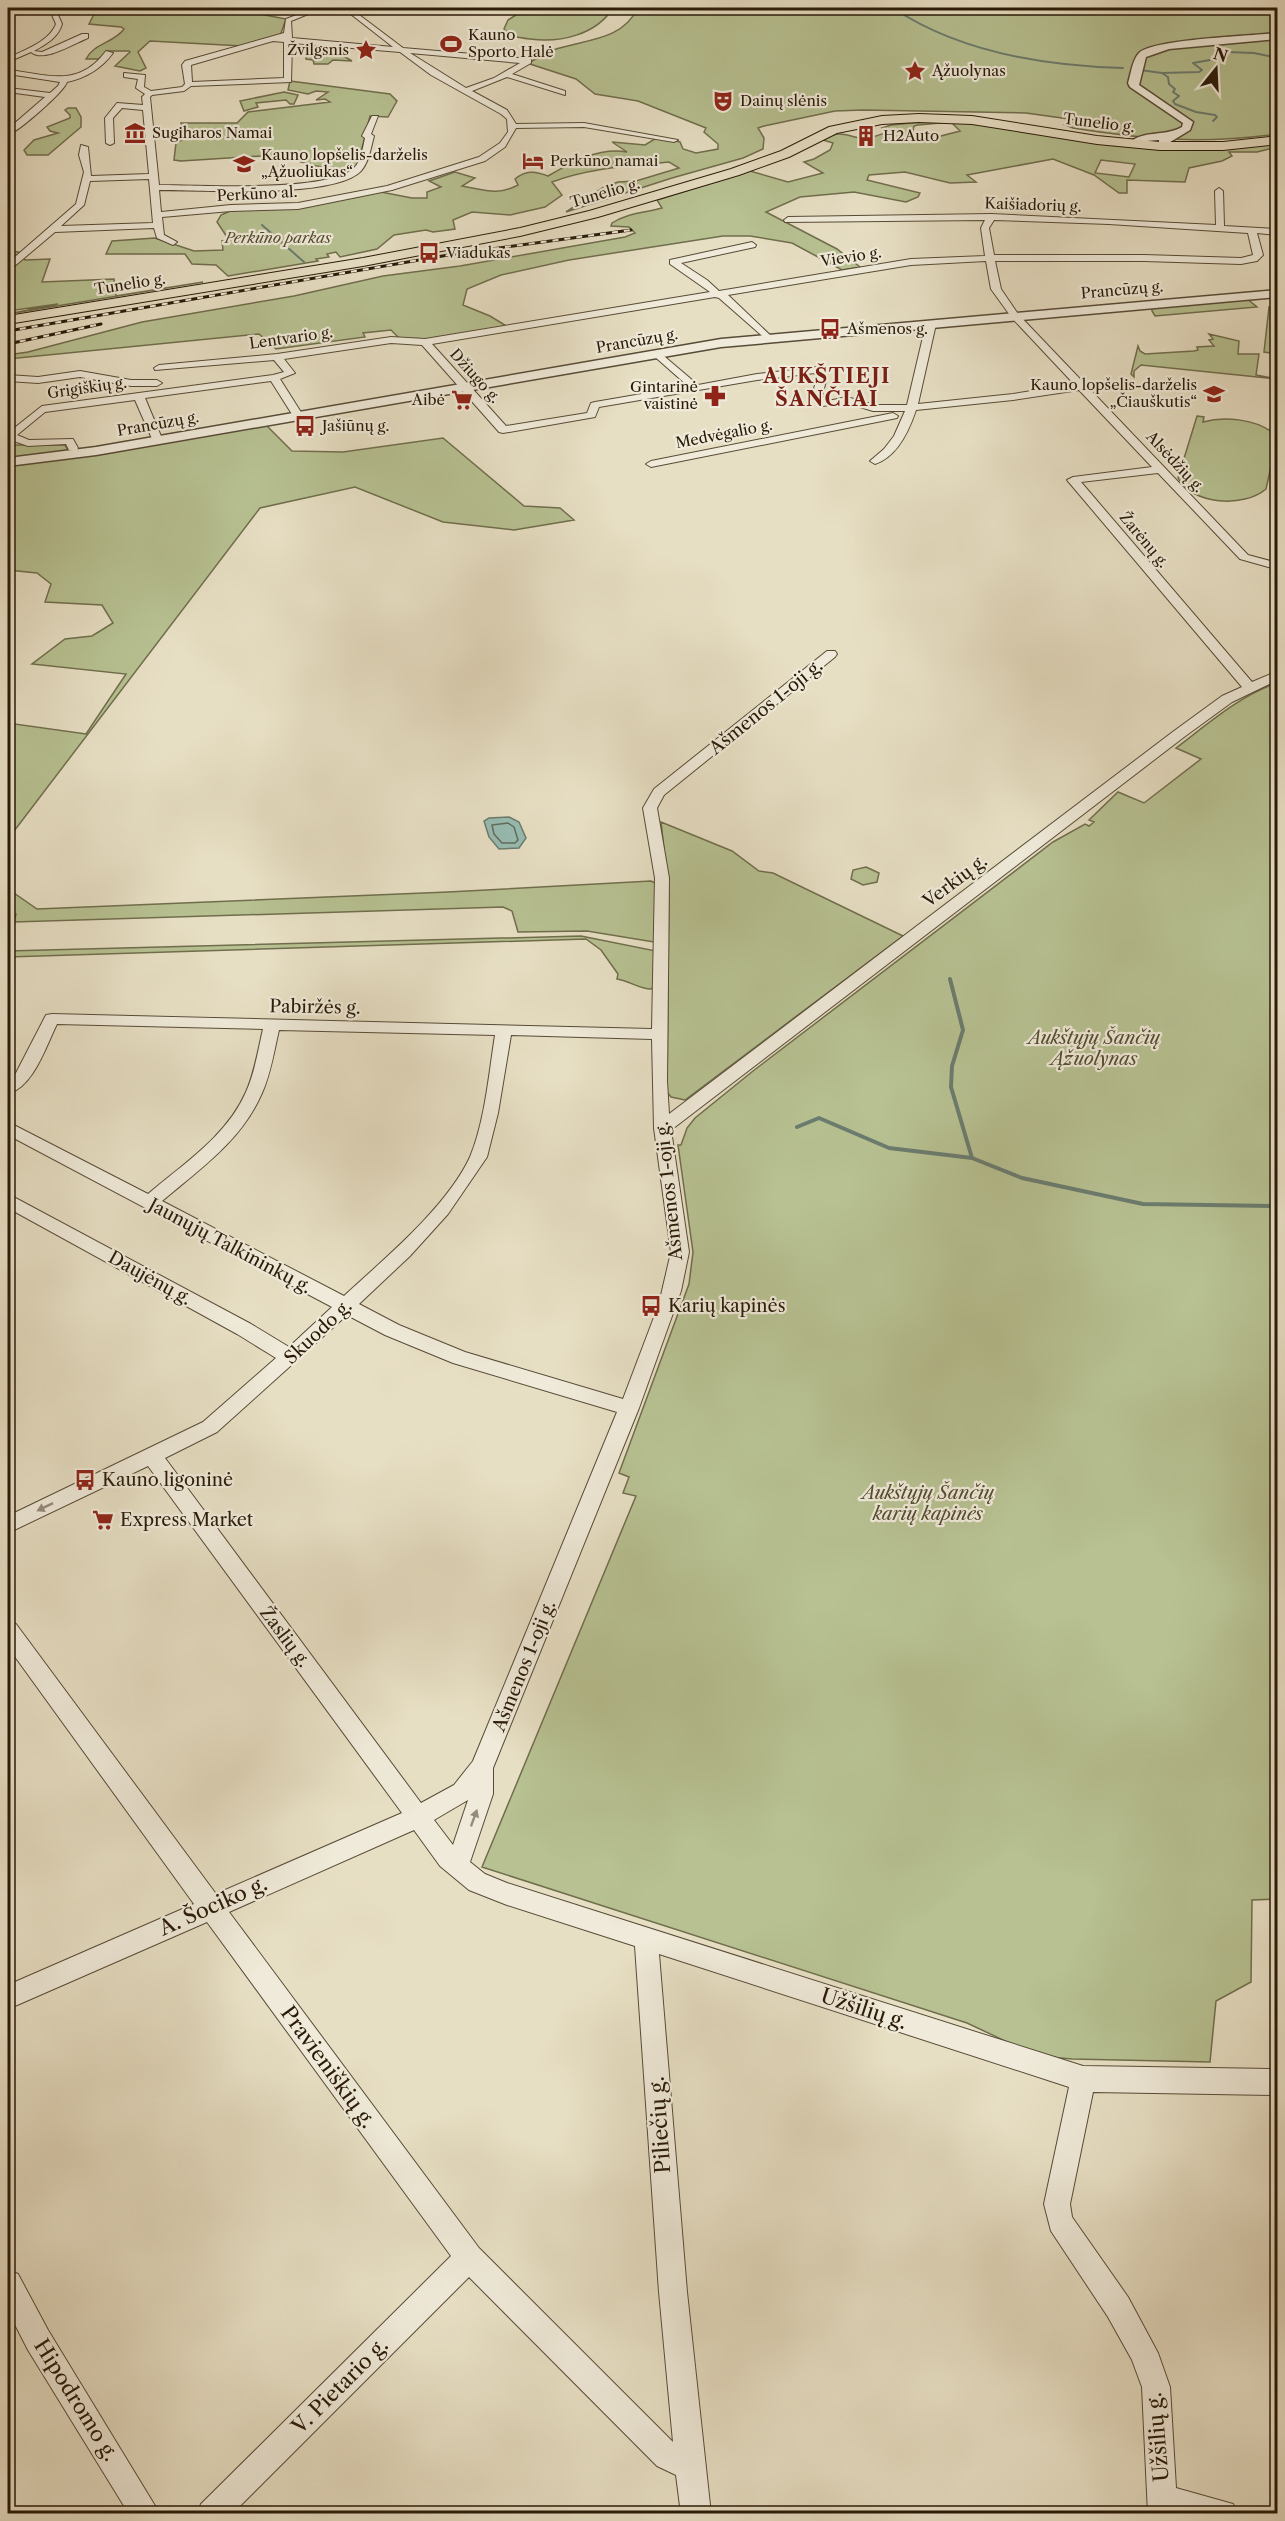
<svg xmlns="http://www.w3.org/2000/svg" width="1285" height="2521" font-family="'Libre Caslon Text',serif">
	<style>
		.green { fill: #b7c192; stroke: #706e4d; stroke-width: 1.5; fill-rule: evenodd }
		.water { fill: #97bdb3; stroke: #6b7c6f; stroke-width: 1.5 }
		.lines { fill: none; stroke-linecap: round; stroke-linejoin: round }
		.shore { stroke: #606c5e; stroke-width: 1.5 }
		.stream-far1 { stroke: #6b7c6f; stroke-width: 2 }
		.stream { stroke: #6b7c6f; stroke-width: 4 }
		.minor-casing { stroke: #584b37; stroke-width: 2 }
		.tertiary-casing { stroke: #584b37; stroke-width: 3 }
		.primary-casing { stroke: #291a08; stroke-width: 2 }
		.minor { fill: #efead9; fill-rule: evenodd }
		.tertiary { fill: #efead9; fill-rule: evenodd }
		.primary { fill: #e7dfc4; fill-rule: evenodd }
		.rail-casing { stroke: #291a08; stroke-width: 3 }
		.rail { stroke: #efead9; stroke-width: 2; stroke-dasharray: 6; stroke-linecap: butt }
		.oneway { fill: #968c7b }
		.labels { text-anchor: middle; stroke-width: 4.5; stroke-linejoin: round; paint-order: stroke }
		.far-poi-label { font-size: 15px; fill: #291a08; stroke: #efead9; text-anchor: start }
		.far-street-label { font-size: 15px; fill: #291a08; stroke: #efead9 }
		.far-park-label { font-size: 15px; font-style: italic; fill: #544c31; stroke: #efead9 }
		.street-label { font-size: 18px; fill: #291a08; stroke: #efead9 }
		.park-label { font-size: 18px; font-style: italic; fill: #544c31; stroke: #efead9 }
		.poi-label { font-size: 18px; fill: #291a08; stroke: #efead9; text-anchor: start }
		.far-district-label { font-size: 20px; font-weight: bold; letter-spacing: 1.5px; fill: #7a1f14; stroke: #efead9 }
		.near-street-label { font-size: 21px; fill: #291a08; stroke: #efead9 }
	</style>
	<rect width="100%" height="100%" fill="#e7dfc4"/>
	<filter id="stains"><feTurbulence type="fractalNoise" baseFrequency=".00333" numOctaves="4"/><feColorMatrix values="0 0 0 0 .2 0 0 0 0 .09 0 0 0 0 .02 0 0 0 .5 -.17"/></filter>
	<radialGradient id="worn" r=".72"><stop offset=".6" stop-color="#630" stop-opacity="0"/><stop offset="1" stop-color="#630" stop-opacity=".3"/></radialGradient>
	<path class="green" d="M91 8H261L258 10 260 14 286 19 280 36 243 46 150 41 138 52 146 68 140 71 115 66 130 52 129 51H107L99 59H86C94 43 114 43 124 29L121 27 89 24 94 14Z
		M527 8H613C596 35 560 43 530 39 521 38 510 37 504 29L508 20Z
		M638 8H1277V134C1202 144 1148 140 1073 128L1065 125 1077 122 1076 120 1026 113 863 110 835 111 764 126 758 128 764 138 763 149 743 158 672 178 566 212 604 187 618 182 636 181 679 168 669 162C629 166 589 168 552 182L562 195 545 207 510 215 472 212 453 220 455 229 433 232 426 230 394 235 377 249 340 257 336 252 327 254 329 257 316 259 318 261 228 276 216 265 192 264 185 254H106L112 241 155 238 194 251 223 250 222 241 229 240 217 222 221 215 230 211 331 202 381 192 412 198H427V192L441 187 429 181 455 172 475 178 462 186C485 190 497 196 518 185L515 179C526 170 535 171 548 176 572 162 599 147 627 152L612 142 645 145 658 137 680 142 683 149 696 153 718 149V144L704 132 706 128 638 101 595 94 576 79 530 64 532 61C539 57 546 53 553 50 584 39 621 42 638 8Z
		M306 51 340 54 352 61 333 60 328 64H314L313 60 306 59Z
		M290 81 390 94 397 101 388 117 370 116 358 164 352 171 316 166 276 155 181 161 174 160 176 143 184 139 181 123H237L248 112 330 102 325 99 316 100 328 92 316 91 308 94 288 90Z
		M284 92 298 95 294 104H290L286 100 256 103 258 107 244 111 240 101Z
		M68 108H76L81 117V127L48 155H27L24 150 34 140 58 133 50 131 47 127 70 118V115L65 110Z
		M954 119 1108 143 1277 142V147L1257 152H1229L1232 156 1222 161 1189 168 1185 182 1127 180V193H1119L1094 175 1053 159 967 175 976 182 950 183 905 172 869 175 867 180 920 193 918 197 906 202 854 192 800 197 766 212 837 249 860 267 842 270 792 243 750 236H723L569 260 501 275 467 289 463 305 490 316 508 327 428 339 399 338 391 330 363 333 365 337 276 349 259 334 8 359V355L28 352 142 322 294 296 383 276 460 266 625 237 635 233 629 227 611 226 612 223C627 213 645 213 662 208L657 200 750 171 788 182 823 173 804 162 814 159 830 150 833 143 823 140C839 130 844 135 860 138 868 140 881 134 888 132L882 128 891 125ZM951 122 960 131 937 137 912 134 914 126 918 125ZM1101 160 1135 164 1129 177 1095 173Z
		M8 250 22 253 25 260 50 259 42 282 114 279 116 296 203 282 8 314 58 304 8 311Z
		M1246 298 1257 307 1155 316 1152 311V307Z
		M1277 306V354L1264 352 1269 307Z
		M1209 334 1239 341 1238 354H1259L1256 375 1277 379 1141 365 1134 371V377L1131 374 1138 346 1140 351 1145 354 1194 351 1198 350 1197 347 1214 346 1209 340 1213 339Z
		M1197 416 1204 417 1203 422C1224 416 1254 419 1272 432L1274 425 1277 426V440L1266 489C1244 508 1192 505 1178 478Z
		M266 425 292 451 343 452 443 438 524 506 560 508 574 520 514 530 443 522 355 487 260 508 8 839V723L86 734 126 674 32 664 65 639 92 636 113 623 102 605 45 602 51 584 37 573 8 570V445H65L69 453Z
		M1277 683V1899L1252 1900 1251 1982 1216 2001 1210 2062 1072 2059 1037 2056 967 2023 482 1867 636 1496 623 1493 629 1477 619 1473 689 1284 693 1252 678 1145H681L687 1128 695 1118 753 1071 1053 842 1085 824 1089 826 1094 822 1089 820 1118 792 1144 803 1201 759 1176 748C1208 724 1239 696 1277 683Z
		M661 822 732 851 759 871 773 873 903 936 685 1100 671 1097 667 1092 669 892Z
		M866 867 879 873 877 882 863 885 851 879 853 870Z
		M651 881 657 884 658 940 654 942 587 931 518 932 512 911 503 907 14 922 16 914H8V889L37 909 448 892Z
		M581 936 656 951 654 986 651 989C639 989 630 981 617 979L618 974 601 950 586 939 8 957V951Z"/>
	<path class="water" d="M509 817 519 822 526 838 519 848 499 849 489 837 484 821 489 818Z"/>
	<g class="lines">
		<path class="shore" d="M508 823 514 827 518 840 515 843H502L494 834 492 825Z"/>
		<path class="stream-far1" d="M893 8C959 52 1044 66 1123 68
			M1140 70 1162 73
			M1213 121 1217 117 1215 115 1196 112 1175 104 1173 101 1179 96 1173 92 1175 89 1169 84 1168 77 1162 73 1199 72 1202 70 1193 63 1227 57 1226 52 1254 53 1278 58
			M262 225 304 262"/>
		<path class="stream" d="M950 979 963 1030 952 1066 951 1087 972 1158
			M797 1127 819 1118 889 1148 972 1158 1022 1178 1143 1204 1278 1206"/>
		<defs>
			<path id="minor" d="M19 8H26L8 17V13Z
				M49 8H55L62 24C58 38 46 44 34 51L42 52 82 34H88V38C73 44 43 63 31 52L8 62V58C24 50 49 42 56 24Z
				M315 8H323L291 21 292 38 393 47 343 8H350L403 48 531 59V63L512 74 565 91V95L507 77 472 91 507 110 516 124 584 123 678 140 674 142 584 127 516 128 505 147 485 161 392 190 298 209 231 211 162 217 164 235 177 242 173 245 157 238 154 228 55 232 11 269 8 270V263L76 204 84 172 79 155 81 145 88 147 91 176 149 174 143 110 122 108 113 118 114 143 110 145 106 143 105 118 117 103 143 105 142 97 145 94 136 88 138 79 124 77V73L145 75 144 87 151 91 182 87 185 84 182 65 185 61 284 33 286 19ZM273 41 284 42V78L192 82 191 65ZM292 43 400 52 431 75 501 114 507 119 508 132 500 143 479 157 387 186 298 203 231 205 161 212 159 190C200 190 334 199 361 171 369 162 371 147 374 136L371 134 378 116H372L362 136 365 138C363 147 361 162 354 168 328 193 197 185 159 185L150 97 152 95 184 91 191 86 291 82ZM410 53 520 63 494 78 466 88ZM149 179 153 223 61 226 84 205 90 181Z
				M106 51 113 53C102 68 86 78 67 82 64 92 19 131 8 135V129L45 97 8 92V88L50 93 58 86 60 82 8 74V70C46 74 78 89 106 51Z
				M1219 188 1223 191 1224 226 1278 229V235L1257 233 1263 255 1257 261 1241 264 1144 261H995L1001 289 1018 314 1248 555 1278 563 1272 568 1240 559 1158 473 1081 482 1252 682 1278 671V680L1232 702 1184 737 671 1130 689 1252 681 1291 639 1408 493 1768V1794L470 1862 485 1874 507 1883 1083 2066 1278 2069V2095L1093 2092 1070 2204 1072 2217 1128 2297 1158 2353 1170 2387 1176 2488 1233 2504 1237 2514H1148L1142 2387 1132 2360 1108 2317 1051 2231 1044 2204 1069 2087 659 1954 687 2292 711 2514H681L676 2475 657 2466 469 2277 232 2514H197L201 2504 451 2256 207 1922 8 2009V1985L194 1904 8 1647V1622L16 1624 216 1894 402 1813 148 1466 8 1533V1516L203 1422 276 1358 237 1334 8 1208V1194L251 1324 289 1347 332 1307 8 1135V1122L148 1194C183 1164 227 1136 246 1092 255 1072 258 1050 263 1029L57 1024C46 1046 34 1086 8 1094V1080L16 1073 46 1015 52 1014 652 1029 655 878 643 808 654 789 827 651H835L837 654 835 657 664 795 657 808 669 878 667 1081 669 1114 1174 731 1222 696 1242 687 1067 480 1073 477 1152 467 1079 390 1013 400 916 410C909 431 897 457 875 464L870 461 884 449 894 436 905 411H873L847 403 822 406 812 397 817 377 815 373 757 380 599 407 595 417 503 433 499 432 422 345 391 343 284 359 295 373 280 379 304 417 299 420 295 419 271 381 145 398 163 441 158 444 153 441 135 400 45 412 17 435 29 440 73 439 78 448 77 450H69L66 444 28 446 8 439V433L42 406 273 375 284 372 274 360 155 370 154 368 159 365 277 354 391 337 425 339 710 292 670 264V260L752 242 756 245 755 247 681 263 707 280 719 291 911 259 985 256 981 228 985 220 785 222 784 220 788 217 991 214 1216 225 1215 191ZM994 220 1109 224 1248 233 1253 255 1241 258 1144 255H994L989 228ZM986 261 991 289 1012 318 1074 384 1013 394 918 404 936 324 931 321 926 324 907 405H874L847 397 828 401 822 396 827 377 822 368 818 367 757 374 698 385 658 351 653 354 654 356 688 386 595 402 591 403 587 413 506 426 432 344 715 297 719 298 768 341 771 340V336L728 295 911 265ZM279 1030 495 1035C489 1073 485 1121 470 1157 447 1207 384 1259 344 1296L162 1201C200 1169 242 1140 262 1093 271 1073 274 1051 279 1030ZM511 1035 652 1039 654 1128 671 1252 659 1304 623 1399 465 1352 399 1325 359 1304 410 1256 448 1214 487 1157 498 1113ZM347 1315 385 1335 453 1363 617 1412 473 1761 454 1785 421 1803 165 1458 217 1432ZM468 1800 453 1845 434 1820ZM414 1830 440 1866 469 1890 507 1905 635 1946 659 2292 673 2442 479 2248 229 1912Z
				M80 371 131 380H157L162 383 157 386H131L80 377 38 383 8 381V375L38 377Z
				M893 413 898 416 897 418 651 467 646 464 651 461Z
				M8 2270 18 2274 48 2330 160 2514H129L28 2350 8 2311Z"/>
			<path id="tertiary" d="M1278 33V39L1169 49 1146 57 1139 85 1193 122 1190 130 1167 144H1159V140L1134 142 1133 140C1146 131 1167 136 1182 127L1183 123 1130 87 1128 83C1131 74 1132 60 1139 53 1153 39 1253 36 1278 33Z
				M1278 290V297L721 347 96 455 8 466V458L96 447 721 339Z"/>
			<path id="primary" d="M919 114 972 116 1097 136 1160 142H1223L1278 136V144L1223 150H1160L1097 144 972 124 919 122 882 124 837 133 789 157 739 175 598 217 520 236 363 266 8 324V316L363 258 520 228 589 211 731 169 781 151 829 127 882 116Z"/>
		</defs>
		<use href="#minor" class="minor-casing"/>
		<use href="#tertiary" class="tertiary-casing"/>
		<use href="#primary" class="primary-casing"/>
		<use href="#minor" class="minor"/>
		<use href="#tertiary" class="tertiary"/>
		<use href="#primary" class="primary"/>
		<defs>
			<path id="rail" d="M8 331 454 254 631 230
				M8 344 101 324"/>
		</defs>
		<use href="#rail" class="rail-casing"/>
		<use href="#rail" class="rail"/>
	</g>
	<defs><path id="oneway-solid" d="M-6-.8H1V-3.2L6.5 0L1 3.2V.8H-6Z" transform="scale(1.5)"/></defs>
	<g class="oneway">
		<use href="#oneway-solid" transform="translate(45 1507) rotate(154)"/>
		<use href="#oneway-solid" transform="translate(474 1818) rotate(-70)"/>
	</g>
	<defs>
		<symbol id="stadium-bare" viewBox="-9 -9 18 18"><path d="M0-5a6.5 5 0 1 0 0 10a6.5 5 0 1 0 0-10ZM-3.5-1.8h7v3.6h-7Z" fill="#8f2418" stroke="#efead9" stroke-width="2.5" paint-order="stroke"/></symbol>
		<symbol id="sight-bare" viewBox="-9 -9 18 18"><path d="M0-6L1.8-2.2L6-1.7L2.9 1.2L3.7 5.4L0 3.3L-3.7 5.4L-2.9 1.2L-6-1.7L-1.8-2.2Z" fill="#8f2418" stroke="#efead9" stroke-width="2.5" paint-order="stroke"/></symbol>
		<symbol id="theatre-bare" viewBox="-9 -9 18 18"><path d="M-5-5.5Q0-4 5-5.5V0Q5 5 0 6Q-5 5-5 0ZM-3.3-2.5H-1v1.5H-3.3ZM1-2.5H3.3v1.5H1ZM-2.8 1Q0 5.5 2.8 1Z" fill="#8f2418" stroke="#efead9" stroke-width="2.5" paint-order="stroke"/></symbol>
		<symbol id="museum-bare" viewBox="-9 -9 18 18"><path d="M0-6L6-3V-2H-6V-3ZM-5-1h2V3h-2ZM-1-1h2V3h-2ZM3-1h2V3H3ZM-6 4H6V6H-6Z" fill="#8f2418" stroke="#efead9" stroke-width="2.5" paint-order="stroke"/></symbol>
		<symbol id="building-bare" viewBox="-9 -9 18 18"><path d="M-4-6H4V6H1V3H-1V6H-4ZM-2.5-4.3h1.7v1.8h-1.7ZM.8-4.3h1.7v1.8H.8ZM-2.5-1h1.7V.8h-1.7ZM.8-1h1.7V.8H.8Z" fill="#8f2418" stroke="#efead9" stroke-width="2.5" paint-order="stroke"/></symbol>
		<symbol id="hotel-bare" viewBox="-9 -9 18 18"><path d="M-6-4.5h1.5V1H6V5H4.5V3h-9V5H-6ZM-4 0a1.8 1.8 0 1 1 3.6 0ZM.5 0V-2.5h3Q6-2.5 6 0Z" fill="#8f2418" stroke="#efead9" stroke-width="2.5" paint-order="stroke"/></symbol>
		<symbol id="school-bare" viewBox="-9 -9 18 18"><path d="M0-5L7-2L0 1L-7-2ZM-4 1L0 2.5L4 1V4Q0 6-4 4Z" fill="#8f2418" stroke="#efead9" stroke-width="2.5" paint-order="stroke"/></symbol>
		<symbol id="bus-bare" viewBox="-9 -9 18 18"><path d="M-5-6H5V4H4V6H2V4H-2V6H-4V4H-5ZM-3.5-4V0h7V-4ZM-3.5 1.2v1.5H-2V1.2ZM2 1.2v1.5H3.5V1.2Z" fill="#8f2418" stroke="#efead9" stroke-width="2.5" paint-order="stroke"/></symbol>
		<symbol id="pharmacy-bare" viewBox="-9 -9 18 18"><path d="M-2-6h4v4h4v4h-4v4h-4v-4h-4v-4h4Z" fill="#8f2418" stroke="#efead9" stroke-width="2.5" paint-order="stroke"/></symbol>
		<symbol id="supermarket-bare" viewBox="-9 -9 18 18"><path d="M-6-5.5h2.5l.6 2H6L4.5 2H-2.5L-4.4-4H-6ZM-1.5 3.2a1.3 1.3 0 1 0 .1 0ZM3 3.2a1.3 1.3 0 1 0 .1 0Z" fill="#8f2418" stroke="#efead9" stroke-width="2.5" paint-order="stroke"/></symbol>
	</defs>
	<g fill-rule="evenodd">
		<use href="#stadium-bare" x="436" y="29" width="30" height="30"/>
		<use href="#sight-bare" x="351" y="35" width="30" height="30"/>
		<use href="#sight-bare" x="900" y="56" width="30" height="30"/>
		<use href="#theatre-bare" x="708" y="86" width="30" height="30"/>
		<use href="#museum-bare" x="120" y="118" width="30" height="30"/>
		<use href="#building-bare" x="851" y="121" width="30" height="30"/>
		<use href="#hotel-bare" x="518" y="146" width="30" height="30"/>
		<use href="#school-bare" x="229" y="149" width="30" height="30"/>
		<use href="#bus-bare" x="414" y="238" width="30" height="30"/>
		<use href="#bus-bare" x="815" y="314" width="30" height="30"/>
		<use href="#school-bare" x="1199" y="379" width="30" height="30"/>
		<use href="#pharmacy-bare" x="700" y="381" width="30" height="30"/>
		<use href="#supermarket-bare" x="447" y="385" width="30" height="30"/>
		<use href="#bus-bare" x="290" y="411" width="30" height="30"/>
		<use href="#bus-bare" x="636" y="1291" width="30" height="30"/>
		<use href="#bus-bare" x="70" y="1465" width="30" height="30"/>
		<use href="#supermarket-bare" x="88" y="1505" width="30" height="30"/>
	</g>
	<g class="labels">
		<g class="far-poi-label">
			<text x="468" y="40">Kauno<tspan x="468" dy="17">Sporto Halė</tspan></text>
			<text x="349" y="55" text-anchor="end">Žvilgsnis</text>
			<text x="932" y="76">Ąžuolynas</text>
			<text x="740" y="106">Dainų slėnis</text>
			<text x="152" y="138">Sugiharos Namai</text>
			<text x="883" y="141">H2Auto</text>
			<text x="261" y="160">Kauno lopšelis-darželis<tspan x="261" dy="17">„Ąžuoliukas“</tspan></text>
			<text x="550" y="166">Perkūno namai</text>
			<text x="446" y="258">Viadukas</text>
			<text x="847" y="334">Ašmenos g.</text>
			<text x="1197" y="390" text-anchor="end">Kauno lopšelis-darželis<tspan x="1197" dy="17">„Čiauškutis“</tspan></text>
			<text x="698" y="392" text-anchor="end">Gintarinė<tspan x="698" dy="17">vaistinė</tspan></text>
			<text x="445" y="405" text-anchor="end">Aibė</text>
			<text x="322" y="431">Jašiūnų g.</text>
		</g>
		<g class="far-street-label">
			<text transform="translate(1099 123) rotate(7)" y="5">Tunelio g.</text>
			<text transform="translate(605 193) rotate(-16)" y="5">Tunelio g.</text>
			<text transform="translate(257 194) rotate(-3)" y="5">Perkūno al.</text>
			<text transform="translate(1033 205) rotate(2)" y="5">Kaišiadorių g.</text>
			<text transform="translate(851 257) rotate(-9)" y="5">Vievio g.</text>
			<text transform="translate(130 284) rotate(-9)" y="5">Tunelio g.</text>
			<text transform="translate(1122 290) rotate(-5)" y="5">Prancūzų g.</text>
			<text transform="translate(291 338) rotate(-8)" y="5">Lentvario g.</text>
			<text transform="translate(637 341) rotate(-10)" y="5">Prancūzų g.</text>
			<text transform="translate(475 376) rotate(48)" y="5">Džiugo g.</text>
			<text transform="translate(87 388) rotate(-8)" y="5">Grigiškių g.</text>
			<text transform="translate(158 424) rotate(-10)" y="5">Prancūzų g.</text>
			<text transform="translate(724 434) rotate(-11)" y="5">Medvėgalio g.</text>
			<text transform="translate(1175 462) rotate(47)" y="5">Alsėdžių g.</text>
			<text transform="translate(1144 540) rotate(50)" y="5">Žarėnų g.</text>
		</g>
		<g class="far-park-label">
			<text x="278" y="243">Perkūno parkas</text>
		</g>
		<g class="street-label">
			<text transform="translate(766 707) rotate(-39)" y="6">Ašmenos 1-oji g.</text>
			<text transform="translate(955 881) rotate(-37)" y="6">Verkių g.</text>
			<text transform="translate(315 1007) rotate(1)" y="6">Pabiržės g.</text>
			<text transform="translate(669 1191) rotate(-96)" y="6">Ašmenos 1-oji g.</text>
			<text transform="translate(230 1246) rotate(28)" y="6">Jaunųjų Talkininkų g.</text>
			<text transform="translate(150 1278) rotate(29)" y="6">Daujėnų g.</text>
			<text transform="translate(318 1332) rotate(-43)" y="6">Skuodo g.</text>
			<text transform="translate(285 1637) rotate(53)" y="6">Žaslių g.</text>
			<text transform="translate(524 1666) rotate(-68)" y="6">Ašmenos 1-oji g.</text>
		</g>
		<g class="park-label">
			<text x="1094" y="1044">Aukštųjų Šančių<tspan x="1094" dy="21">Ąžuolynas</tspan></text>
			<text x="928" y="1499">Aukštųjų Šančių<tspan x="928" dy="21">karių kapinės</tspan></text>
		</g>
		<g class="poi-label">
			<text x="668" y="1312">Karių kapinės</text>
			<text x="102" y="1486">Kauno ligoninė</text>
			<text x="120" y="1526">Express Market</text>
		</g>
		<g class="far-district-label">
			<text x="827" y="383">AUKŠTIEJI<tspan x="827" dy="23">ŠANČIAI</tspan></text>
		</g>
		<g class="near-street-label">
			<text transform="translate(213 1906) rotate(-24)" y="7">A. Šociko g.</text>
			<text transform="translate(864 2009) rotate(18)" y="7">Užšilių g.</text>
			<text transform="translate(328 2067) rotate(54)" y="7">Pravieniškių g.</text>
			<text transform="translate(660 2125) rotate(-94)" y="7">Piliečių g.</text>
			<text transform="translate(340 2386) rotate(-45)" y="7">V. Pietario g.</text>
			<text transform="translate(76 2400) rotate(58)" y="7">Hipodromo g.</text>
			<text transform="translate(1158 2437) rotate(-95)" y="7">Užšilių g.</text>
		</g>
	</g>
	<rect width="1285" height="2521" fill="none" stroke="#e7dfc4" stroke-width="30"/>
	<rect x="9" y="9" width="1267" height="2503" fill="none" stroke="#291a08" stroke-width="3"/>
	<rect x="15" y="15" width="1255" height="2491" fill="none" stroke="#291a08" stroke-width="1.5"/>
	<g transform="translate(1216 69) rotate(18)" stroke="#efead9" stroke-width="4.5" paint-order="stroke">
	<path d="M0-4.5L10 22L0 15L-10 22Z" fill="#291a08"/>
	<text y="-9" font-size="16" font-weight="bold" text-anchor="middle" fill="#291a08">N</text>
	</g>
	<rect width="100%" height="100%" filter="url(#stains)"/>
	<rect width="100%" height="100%" fill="url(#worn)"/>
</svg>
